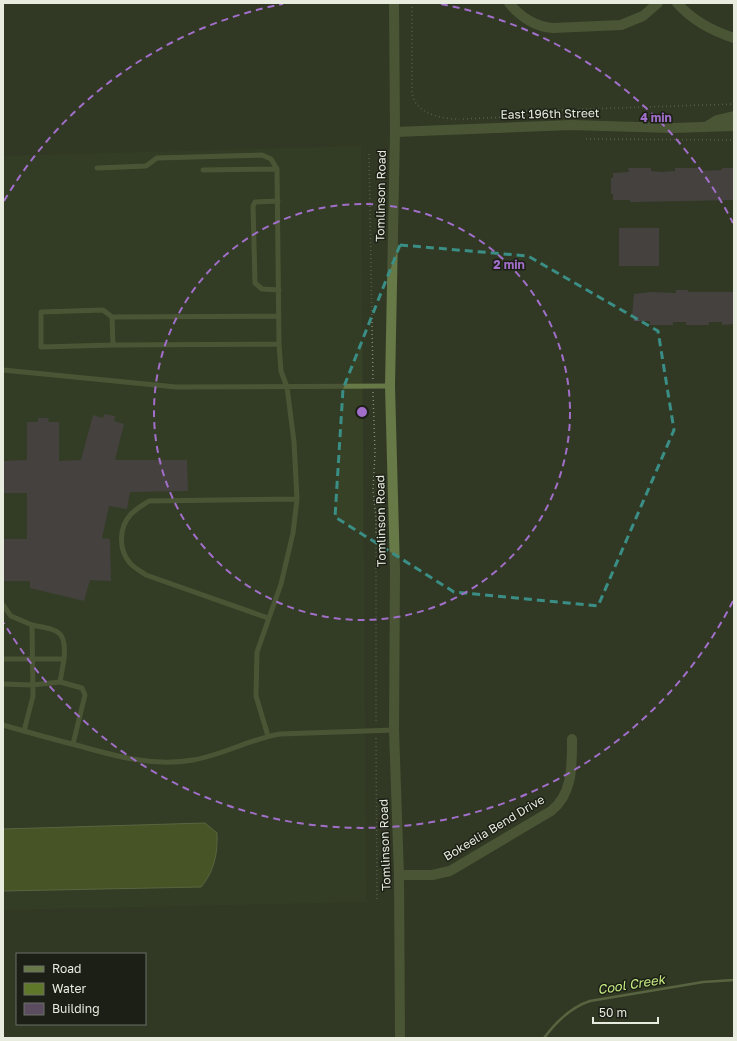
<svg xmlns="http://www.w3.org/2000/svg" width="737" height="1041" font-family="'Golos Text',sans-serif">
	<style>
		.built { fill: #374125 }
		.water { fill: #5f7729; stroke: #889a60 }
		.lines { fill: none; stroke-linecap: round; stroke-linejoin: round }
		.stream { stroke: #889a60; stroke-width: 2.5 }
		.building { fill: #5b4c60 }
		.path { stroke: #828977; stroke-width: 1.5; stroke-dasharray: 1 3; stroke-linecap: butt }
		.service { stroke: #677947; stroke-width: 5 }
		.minor { stroke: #677947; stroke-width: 10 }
		.tertiary { stroke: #677947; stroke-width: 10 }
		.marked { fill: none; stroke: #3a8e85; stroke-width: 3; stroke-dasharray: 8 5; stroke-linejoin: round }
		.ring { fill: none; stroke: #a16fca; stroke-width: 2; stroke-dasharray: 7 5 }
		.labels { text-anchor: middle; stroke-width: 3; stroke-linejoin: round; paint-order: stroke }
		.street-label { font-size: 12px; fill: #e7ecdf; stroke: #1b1f15 }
		.water-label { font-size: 13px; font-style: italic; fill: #c5e980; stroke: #1b1f15 }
		.centre { fill: #a16fca; stroke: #1b1f15; stroke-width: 2 }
		.ring-label { font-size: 12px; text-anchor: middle; font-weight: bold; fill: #a16fca; stroke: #1b1f15; stroke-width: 3; stroke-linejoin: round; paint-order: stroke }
	</style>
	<rect width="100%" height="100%" fill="#313924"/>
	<path class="built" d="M361 146 366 902 3 910V156Z"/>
	<path class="water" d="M205 823 217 833C218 853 214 872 201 887L3 891V829Z"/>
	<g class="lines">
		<path class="stream" d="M544 1038C556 1022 571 1007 590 1001L703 982 734 980"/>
	</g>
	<path class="building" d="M628 168H651V171L662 172 675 171V168H698V171L722 170V168H734V200L635 202H630V200H613V194H611V178H613V173L629 172Z
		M619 228H659V266H619Z
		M676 290H688V292H734V324L722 325V322H709V325H686V322H673V325H650V321H634V316H632L634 294 651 292 676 293Z
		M104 414 115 416 114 421 124 424 115 460H187L188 491 130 492 127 509 109 506 102 538 110 539 111 581 90 580 84 601 30 588V581H3V539H27V493H3V461L27 460V422H38V418H49L48 422H59V461L81 460 93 415 103 418Z"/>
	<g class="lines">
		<path class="path" d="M412 3V92C414 114 442 119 459 119
			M463 119 505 117 527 111 734 104
			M586 139 734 140
			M369 154 373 380
			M373 392 375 453 373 490 376 518V724
			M376 738 377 900"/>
		<path class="service" d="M97 168 146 166 157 158 262 155 271 159 277 169 279 344 281 371 287 387 294 442 297 499 293 533 281 584 257 652 256 696 268 736
			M203 170 277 169
			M278 201 255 202 253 206 255 283 262 289 279 290
			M112 317 103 310 41 312V347L113 345
			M279 344 113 345 112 317 279 316
			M3 370 176 387 390 386
			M3 605 11 616 32 625 33 696 24 731
			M268 618 146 575C141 571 134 568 130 563 118 549 119 527 131 514 136 509 143 505 149 501L297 499
			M3 659H64C67 629 57 630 32 625
			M60 682 82 688 85 695 73 744
			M3 684 32 685 60 682 64 659
			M3 725C27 732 52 739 76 745 115 756 153 767 193 760 223 755 250 739 280 734L394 730"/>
		<path class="minor" d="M509 3C520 17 536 27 553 28L621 25 643 16 658 3
			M677 3C692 20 712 31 734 38
			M706 127 717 120 734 116
			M395 132 571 125 672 128 734 126
			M399 875H432L450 871 551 811C573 794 572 765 572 739"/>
		<path class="tertiary" d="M394 3 395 132 390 386 395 571 394 730 399 875 400 1038"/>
	</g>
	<path d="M0 0H737V1041H0ZM400 245 528 256 658 331 674 430 598 606 454 592 335 517 343 389Z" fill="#313924" fill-opacity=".55" fill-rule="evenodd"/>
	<path class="marked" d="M400 245 528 256 658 331 674 430 598 606 454 592 335 517 343 389Z"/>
	<g class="ring">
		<circle cx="362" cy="412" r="208"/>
		<path d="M733 601A416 416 0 0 1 4 623M4 201A416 416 0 0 1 283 4M441 4A416 416 0 0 1 733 223"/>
	</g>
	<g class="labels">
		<g class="street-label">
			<text transform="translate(550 114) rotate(-1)" y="4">East 196th Street</text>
			<text transform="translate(381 196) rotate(-89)" y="4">Tomlinson Road</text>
			<text transform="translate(381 521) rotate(-91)" y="4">Tomlinson Road</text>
			<text transform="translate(494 828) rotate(-31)" y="4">Bokeelia Bend Drive</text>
			<text transform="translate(385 845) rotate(-92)" y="4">Tomlinson Road</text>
		</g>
		<g class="water-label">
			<text transform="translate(631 984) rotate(-9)" y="5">Cool Creek</text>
		</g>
	</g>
	<circle cx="362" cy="412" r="6" class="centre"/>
	<g class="ring-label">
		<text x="656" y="122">4 min</text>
		<text x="509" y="269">2 min</text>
	</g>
	<rect width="737" height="1041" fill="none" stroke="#e7ecdf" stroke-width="8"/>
	<rect x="16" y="953" width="130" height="72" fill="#1b1f15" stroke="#6d7166"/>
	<rect x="24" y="966" width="20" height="6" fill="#677947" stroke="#6d7166"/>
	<text x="52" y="973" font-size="12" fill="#e7ecdf">Road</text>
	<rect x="24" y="983" width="20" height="12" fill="#5f7729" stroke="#6d7166"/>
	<text x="52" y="993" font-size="12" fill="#e7ecdf">Water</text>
	<rect x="24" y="1003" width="20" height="12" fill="#5b4c60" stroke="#6d7166"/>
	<text x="52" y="1013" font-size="12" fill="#e7ecdf">Building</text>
	<path d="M593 1017v6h65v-6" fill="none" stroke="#e7ecdf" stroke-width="2"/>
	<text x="599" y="1017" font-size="12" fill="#e7ecdf" stroke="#1b1f15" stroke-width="3" paint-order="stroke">50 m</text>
</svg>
